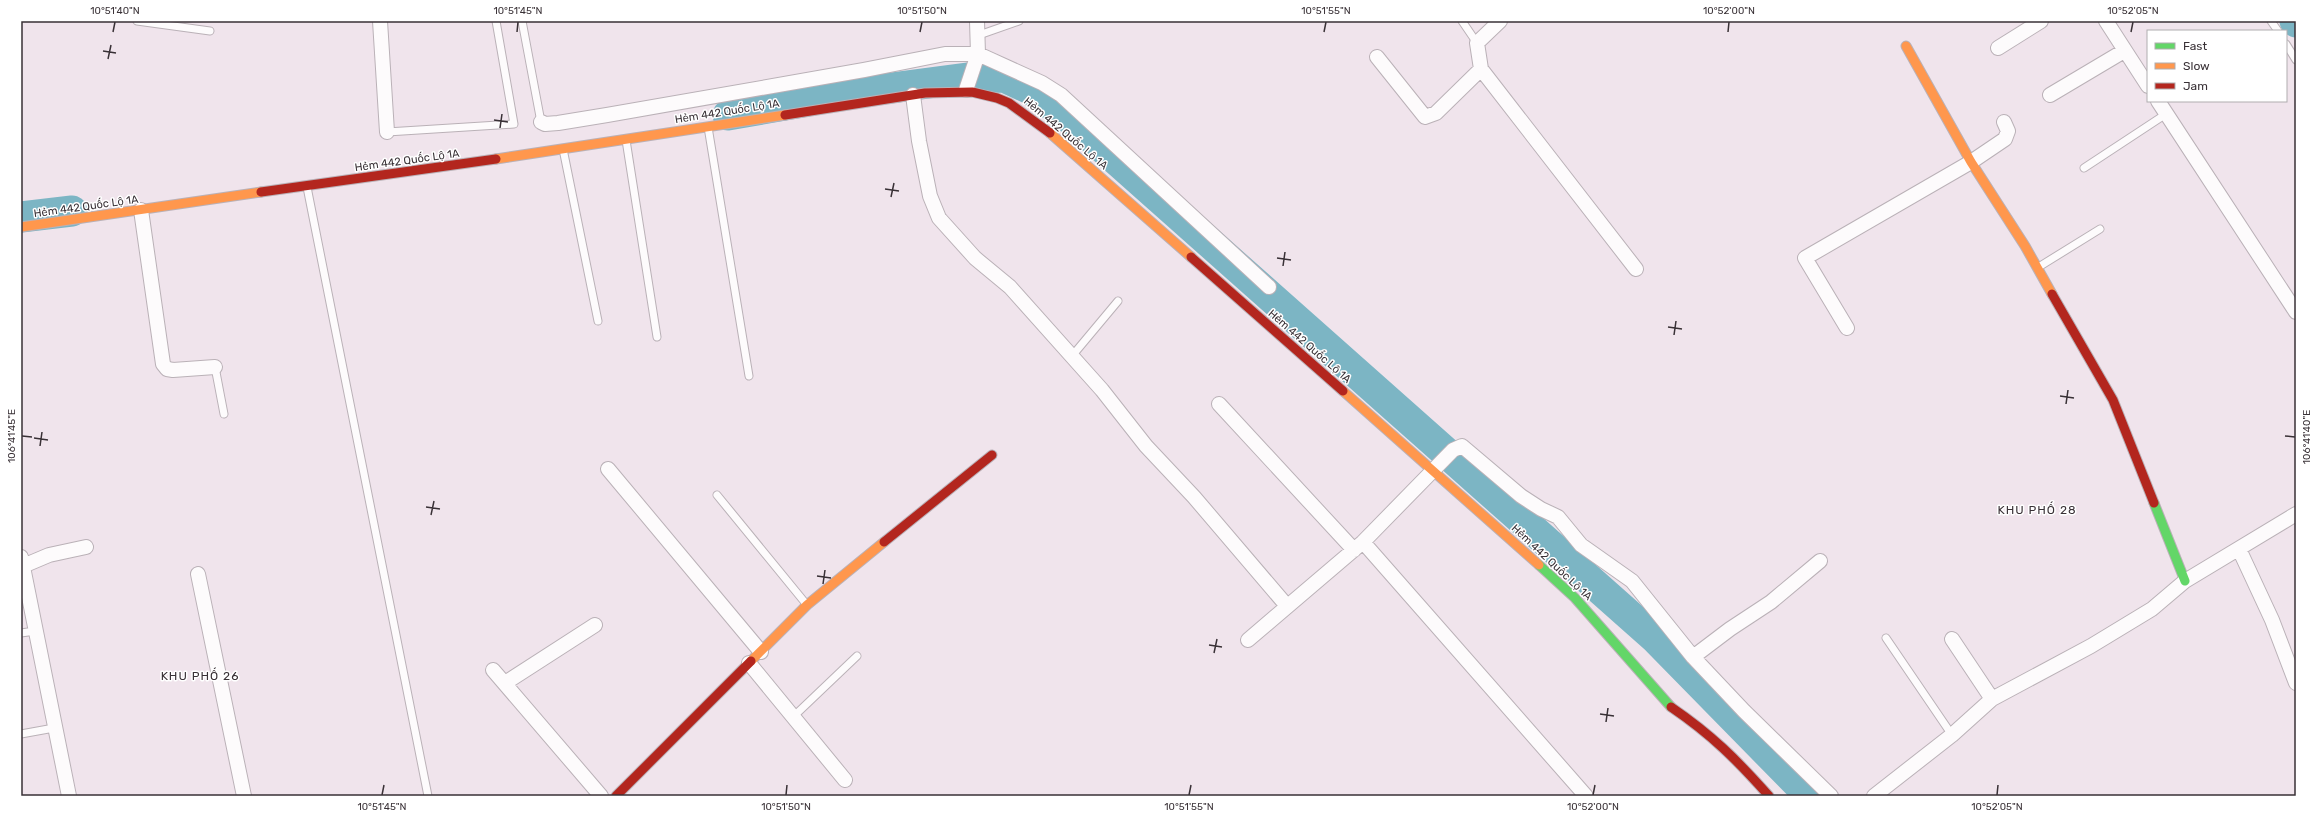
<svg xmlns="http://www.w3.org/2000/svg" width="2317" height="817" font-family="Rubik,sans-serif">
	<style>
		.lines { fill: none; stroke-linecap: round; stroke-linejoin: round }
		.river { stroke: #7cb5c4; stroke-width: 31 }
		.lane-casing { stroke: #bab1b7; stroke-width: 9 }
		.street-casing { stroke: #bab1b7; stroke-width: 16 }
		.fast-casing { stroke: #bab1b7; stroke-width: 11 }
		.slow-casing { stroke: #bab1b7; stroke-width: 11 }
		.jam-casing { stroke: #bab1b7; stroke-width: 11 }
		.lane { stroke: #fdfbfc; stroke-width: 7 }
		.street { stroke: #fdfbfc; stroke-width: 14 }
		.fast { stroke: #63d668; stroke-width: 9 }
		.slow { stroke: #ff974d; stroke-width: 9 }
		.jam { stroke: #b3261e; stroke-width: 9 }
		.ticks { fill: none; stroke: #393136; stroke-width: 1.5 }
		.labels { text-anchor: middle; stroke-width: 3; stroke-linejoin: round; paint-order: stroke }
		.street-label { font-size: 11px; fill: #393136; stroke: #fff }
		.neighbourhood-label { font-size: 12px; letter-spacing: 1px; fill: #393136; stroke: #fff }
		.neatline { fill: none; stroke: #393136; stroke-width: 1.5 }
		.ticks-label { font-size: 10px; text-anchor: middle; fill: #393136 }
	</style>
	<rect width="100%" height="100%" fill="#f0e4ec"/>
	<g class="lines">
		<path class="river" d="M2295 21 2296 22
			M728 115 853 93 967 78 1004 77 1030 89 1068 117 1655 638 1810 796
			M21 217 72 211"/>
		<defs>
			<path id="lane" d="M137 21 210 31
				M522 21 541 122
				M1462 21 1477 43
				M2271 21 2278 31
				M979 35 1019 21
				M2286 44 2296 60
				M708 127 749 376
				M387 132 514 124 496 21
				M626 140 657 337
				M563 149 598 321
				M2084 168 2166 114
				M307 187 428 796
				M2037 268 2100 229
				M1072 356 1118 301
				M215 367 224 414
				M717 495 807 605
				M21 633 35 631
				M1886 638 1952 735
				M793 717 857 656
				M21 734 54 728"/>
			<path id="street" d="M380 21 387 132
				M2106 21 2148 86
				M1998 48 2041 21
				M1377 57 1425 117 1436 113 1481 69 1477 43 1500 21
				M1481 69 1636 269
				M966 90 978 54 977 21
				M913 95 919 141 930 196 939 218 975 258 1010 287 1102 390 1146 446 1194 497 1287 606
				M2050 95 2124 51
				M2158 101 2296 312
				M541 122 545 124 558 123 607 115 864 70 945 54H978L1042 83 1061 95 1269 287
				M141 210 163 364 167 369 173 370 215 367
				M1847 328 1805 258 1971 162 2005 139 2008 131 2004 122
				M1219 404 1354 550
				M608 469 761 652
				M1363 542 1586 796
				M2239 549 2272 620 2296 683
				M21 557 69 796
				M23 566 49 555 86 547
				M198 574 244 796
				M1952 639 1992 699
				M1248 640 1363 542 1453 450 1462 446 1521 496 1541 509 1558 517 1581 545 1632 581 1693 657 1744 711 1831 796
				M1693 657 1730 629 1771 602 1820 561
				M749 663 845 780
				M493 670 601 796
				M505 683 595 625
				M1874 796 1952 735 1992 699 2091 646 2152 609 2185 581 2296 514"/>
			<path id="fast" d="M2154 503 2185 581
				M1539 565 1575 598 1671 707"/>
			<path id="slow" d="M1906 46 1971 162 2025 246 2052 294
				M1050 133 1191 257
				M496 159 785 115
				M21 227 261 192
				M1343 391 1539 565
				M751 661 807 605 884 542"/>
			<path id="jam" d="M785 115 925 93 972 92 997 98 1009 103 1050 133
				M261 192 496 159
				M1191 257 1343 391
				M2052 294 2113 400 2154 503
				M884 542 992 455
				M1671 707C1712 735 1736 759 1769 796
				M616 796 751 661"/>
		</defs>
		<use href="#lane" class="lane-casing"/>
		<use href="#street" class="street-casing"/>
		<use href="#fast" class="fast-casing"/>
		<use href="#slow" class="slow-casing"/>
		<use href="#jam" class="jam-casing"/>
		<use href="#lane" class="lane"/>
		<use href="#street" class="street"/>
		<use href="#fast" class="fast"/>
		<use href="#slow" class="slow"/>
		<use href="#jam" class="jam"/>
	</g>
	<path class="ticks" d="M113 32 115 22M517 32 518 22M920 32 922 22M1324 32 1326 22M1728 32 1729 22M2131 32 2133 22M103 51 116 53M108 59 111 45M494 120 508 122M500 128 502 114M885 189 899 191M891 197 894 183M1277 258 1291 260M1283 266 1285 252M1668 327 1682 329M1674 335 1676 321M2060 396 2074 398M2066 404 2068 390M22 436 32 437M2285 436 2295 437M34 438 48 440M40 446 42 432M426 507 440 509M431 515 434 501M817 576 831 578M823 584 825 570M1209 645 1222 647M1214 653 1217 639M1600 714 1614 716M1606 722 1608 708M382 795 384 785M786 795 787 785M1189 795 1191 785M1593 795 1595 785M1997 795 1998 785"/>
	<g class="labels">
		<g class="street-label">
			<text transform="translate(727 111) rotate(-9)" y="4">Hẻm 442 Quốc Lộ 1A</text>
			<text transform="translate(1066 133) rotate(40)" y="4">Hẻm 442 Quốc Lộ 1A</text>
			<text transform="translate(407 160) rotate(-8)" y="4">Hẻm 442 Quốc Lộ 1A</text>
			<text transform="translate(86 206) rotate(-8)" y="4">Hẻm 442 Quốc Lộ 1A</text>
			<text transform="translate(1310 346) rotate(41)" y="4">Hẻm 442 Quốc Lộ 1A</text>
			<text transform="translate(1552 562) rotate(43)" y="4">Hẻm 442 Quốc Lộ 1A</text>
		</g>
		<g class="neighbourhood-label">
			<text x="2037" y="514">KHU PHỐ 28</text>
			<text x="200" y="680">KHU PHỐ 26</text>
		</g>
	</g>
	<rect width="2317" height="817" fill="none" stroke="#ffffff" stroke-width="44"/>
	<rect x="2147" y="30" width="140" height="72" fill="#ffffff" stroke="#b0adaf"/>
	<rect x="2155" y="43" width="20" height="6" fill="#63d668" stroke="#b0adaf"/>
	<text x="2183" y="50" font-size="12" fill="#393136">Fast</text>
	<rect x="2155" y="63" width="20" height="6" fill="#ff974d" stroke="#b0adaf"/>
	<text x="2183" y="70" font-size="12" fill="#393136">Slow</text>
	<rect x="2155" y="83" width="20" height="6" fill="#b3261e" stroke="#b0adaf"/>
	<text x="2183" y="90" font-size="12" fill="#393136">Jam</text>
	<rect x="22" y="22" width="2273" height="773" class="neatline"/>
	<g class="ticks-label">
		<text x="115" y="14">10°51'40"N</text>
		<text x="518" y="14">10°51'45"N</text>
		<text x="922" y="14">10°51'50"N</text>
		<text x="1326" y="14">10°51'55"N</text>
		<text x="1729" y="14">10°52'00"N</text>
		<text x="2133" y="14">10°52'05"N</text>
		<text transform="translate(11 436) rotate(-90)" y="4">106°41'45"E</text>
		<text transform="translate(2306 437) rotate(-90)" y="4">106°41'40"E</text>
		<text x="382" y="810">10°51'45"N</text>
		<text x="786" y="810">10°51'50"N</text>
		<text x="1189" y="810">10°51'55"N</text>
		<text x="1593" y="810">10°52'00"N</text>
		<text x="1997" y="810">10°52'05"N</text>
	</g>
</svg>
